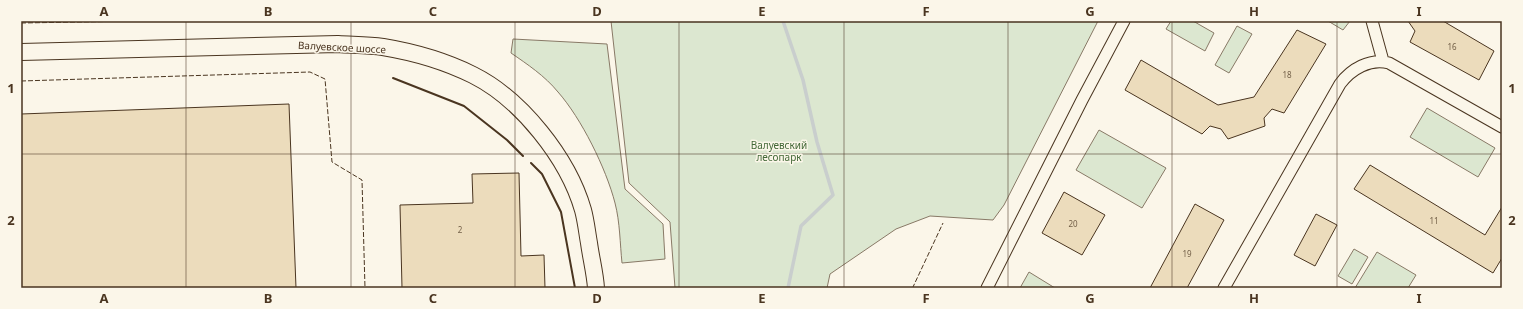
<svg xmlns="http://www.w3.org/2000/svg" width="1523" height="309" font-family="'Noto Sans',sans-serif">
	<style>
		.green { fill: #dce7d0; stroke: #887966 }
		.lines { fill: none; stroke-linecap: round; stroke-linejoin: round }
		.stream { stroke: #c9cecd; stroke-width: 3.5 }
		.building { fill: #ecdcbc; stroke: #4a3520 }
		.minor-casing { stroke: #4a3520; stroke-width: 13 }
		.secondary-casing { stroke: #4a3520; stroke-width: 18 }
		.minor { stroke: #fbf6e9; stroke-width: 11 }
		.secondary { stroke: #fbf6e9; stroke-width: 16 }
		.fence { stroke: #4a3520; stroke-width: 1; stroke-dasharray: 5 2; stroke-linecap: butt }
		.wall { stroke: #4a3520; stroke-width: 2 }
		.grid { fill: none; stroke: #4a3520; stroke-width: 1; stroke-opacity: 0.55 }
		.labels { text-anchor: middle; stroke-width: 3; stroke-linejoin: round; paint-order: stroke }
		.number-label { font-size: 8px; fill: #725f47 }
		.street-label { font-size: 10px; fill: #4a3520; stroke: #fbf6e9 }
		.park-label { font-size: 10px; fill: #436837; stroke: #fbf6e9 }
		.neatline { fill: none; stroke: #4a3520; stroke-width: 1.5 }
		.grid-label { font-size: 13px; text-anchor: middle; font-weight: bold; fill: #4a3520 }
	</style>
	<rect width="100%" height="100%" fill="#fbf6e9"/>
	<path class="green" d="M611 21H1098L1004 205 993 220 930 216 896 229 830 274 827 288H675L670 222 629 183Z
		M1171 21H1193L1214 33 1205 51 1166 29Z
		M1328 21H1350L1343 30Z
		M1237 26 1252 34 1229 73 1215 65Z
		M513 39 607 44 625 189 663 224 665 259 622 263C620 244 620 222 615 203 606 168 581 118 558 92 545 76 527 64 511 53Z
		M1427 108 1495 148 1478 177 1410 137Z
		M1099 130 1166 168 1142 208 1076 170Z
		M1354 249 1368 257 1352 284 1338 276Z
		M1377 252 1416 275 1408 288H1355Z
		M1029 272 1055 288H1020Z"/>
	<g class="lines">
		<path class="stream" d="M783 21 803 80 817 142 833 195 801 226 788 288"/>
	</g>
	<path class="building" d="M1408 21H1443L1494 51 1479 80 1410 42 1415 31Z
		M1297 30 1326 44 1284 113 1272 109 1264 118 1265 126 1228 139 1221 129 1210 126 1202 134 1125 90 1141 60 1218 105 1254 97Z
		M289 104 296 288H21V114Z
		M1370 165 1485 235 1502 207V258L1493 273 1354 189Z
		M519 173 521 256 544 255 545 288H402L400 205 473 203 472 174Z
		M1064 192 1105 215 1082 255 1042 233Z
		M1195 204 1224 220 1187 288H1150Z
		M1316 214 1337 225 1315 266 1294 255Z"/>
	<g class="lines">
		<defs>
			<path id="minor" d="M1372 21 1383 61
				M987 288 1082 100 1124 21
				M1224 288 1340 84C1351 69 1370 58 1389 63L1502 127"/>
			<path id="secondary" d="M21 52 338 44C352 45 368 45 383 47 413 52 445 61 473 75 521 99 568 158 583 210 586 221 587 232 589 243 591 258 595 273 596 288"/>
		</defs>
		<use href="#minor" class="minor-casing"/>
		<use href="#secondary" class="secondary-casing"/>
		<use href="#minor" class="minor"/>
		<use href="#secondary" class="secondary"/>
		<path class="fence" d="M21 23 136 21
			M21 81 310 72 325 79 332 162 362 180 365 288
			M914 288 913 287 943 223"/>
		<path class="wall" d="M393 78 464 106 507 140 523 156
			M531 163 542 174 561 212 575 288"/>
	</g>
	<path class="grid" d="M186 21V288M351 21V288M515 21V288M679 21V288M844 21V288M1008 21V288M1172 21V288M1337 21V288M21 154H1502"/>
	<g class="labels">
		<g class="number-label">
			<text x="1452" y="50">16</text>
			<text x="1287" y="78">18</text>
			<text x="1434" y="224">11</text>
			<text x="1073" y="227">20</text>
			<text x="460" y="233">2</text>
			<text x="1187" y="257">19</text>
		</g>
		<g class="street-label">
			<text transform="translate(342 47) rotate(3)" y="4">Валуевское шоссе</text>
		</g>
		<g class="park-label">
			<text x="779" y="149">Валуевский<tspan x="779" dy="12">лесопарк</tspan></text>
		</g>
	</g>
	<rect width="1523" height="309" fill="none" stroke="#fbf6e9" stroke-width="44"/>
	<rect x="22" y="22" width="1479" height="265" class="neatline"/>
	<g class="grid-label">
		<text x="104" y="16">A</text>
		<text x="268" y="16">B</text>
		<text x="433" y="16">C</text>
		<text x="597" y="16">D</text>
		<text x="762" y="16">E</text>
		<text x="926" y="16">F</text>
		<text x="1090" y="16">G</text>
		<text x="1254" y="16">H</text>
		<text x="1419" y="16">I</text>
		<text x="11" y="93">1</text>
		<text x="1512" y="93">1</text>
		<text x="11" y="225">2</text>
		<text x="1512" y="225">2</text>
		<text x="104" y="303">A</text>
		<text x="268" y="303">B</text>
		<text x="433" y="303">C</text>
		<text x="597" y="303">D</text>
		<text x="762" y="303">E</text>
		<text x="926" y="303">F</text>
		<text x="1090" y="303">G</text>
		<text x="1254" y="303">H</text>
		<text x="1419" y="303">I</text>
	</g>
</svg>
